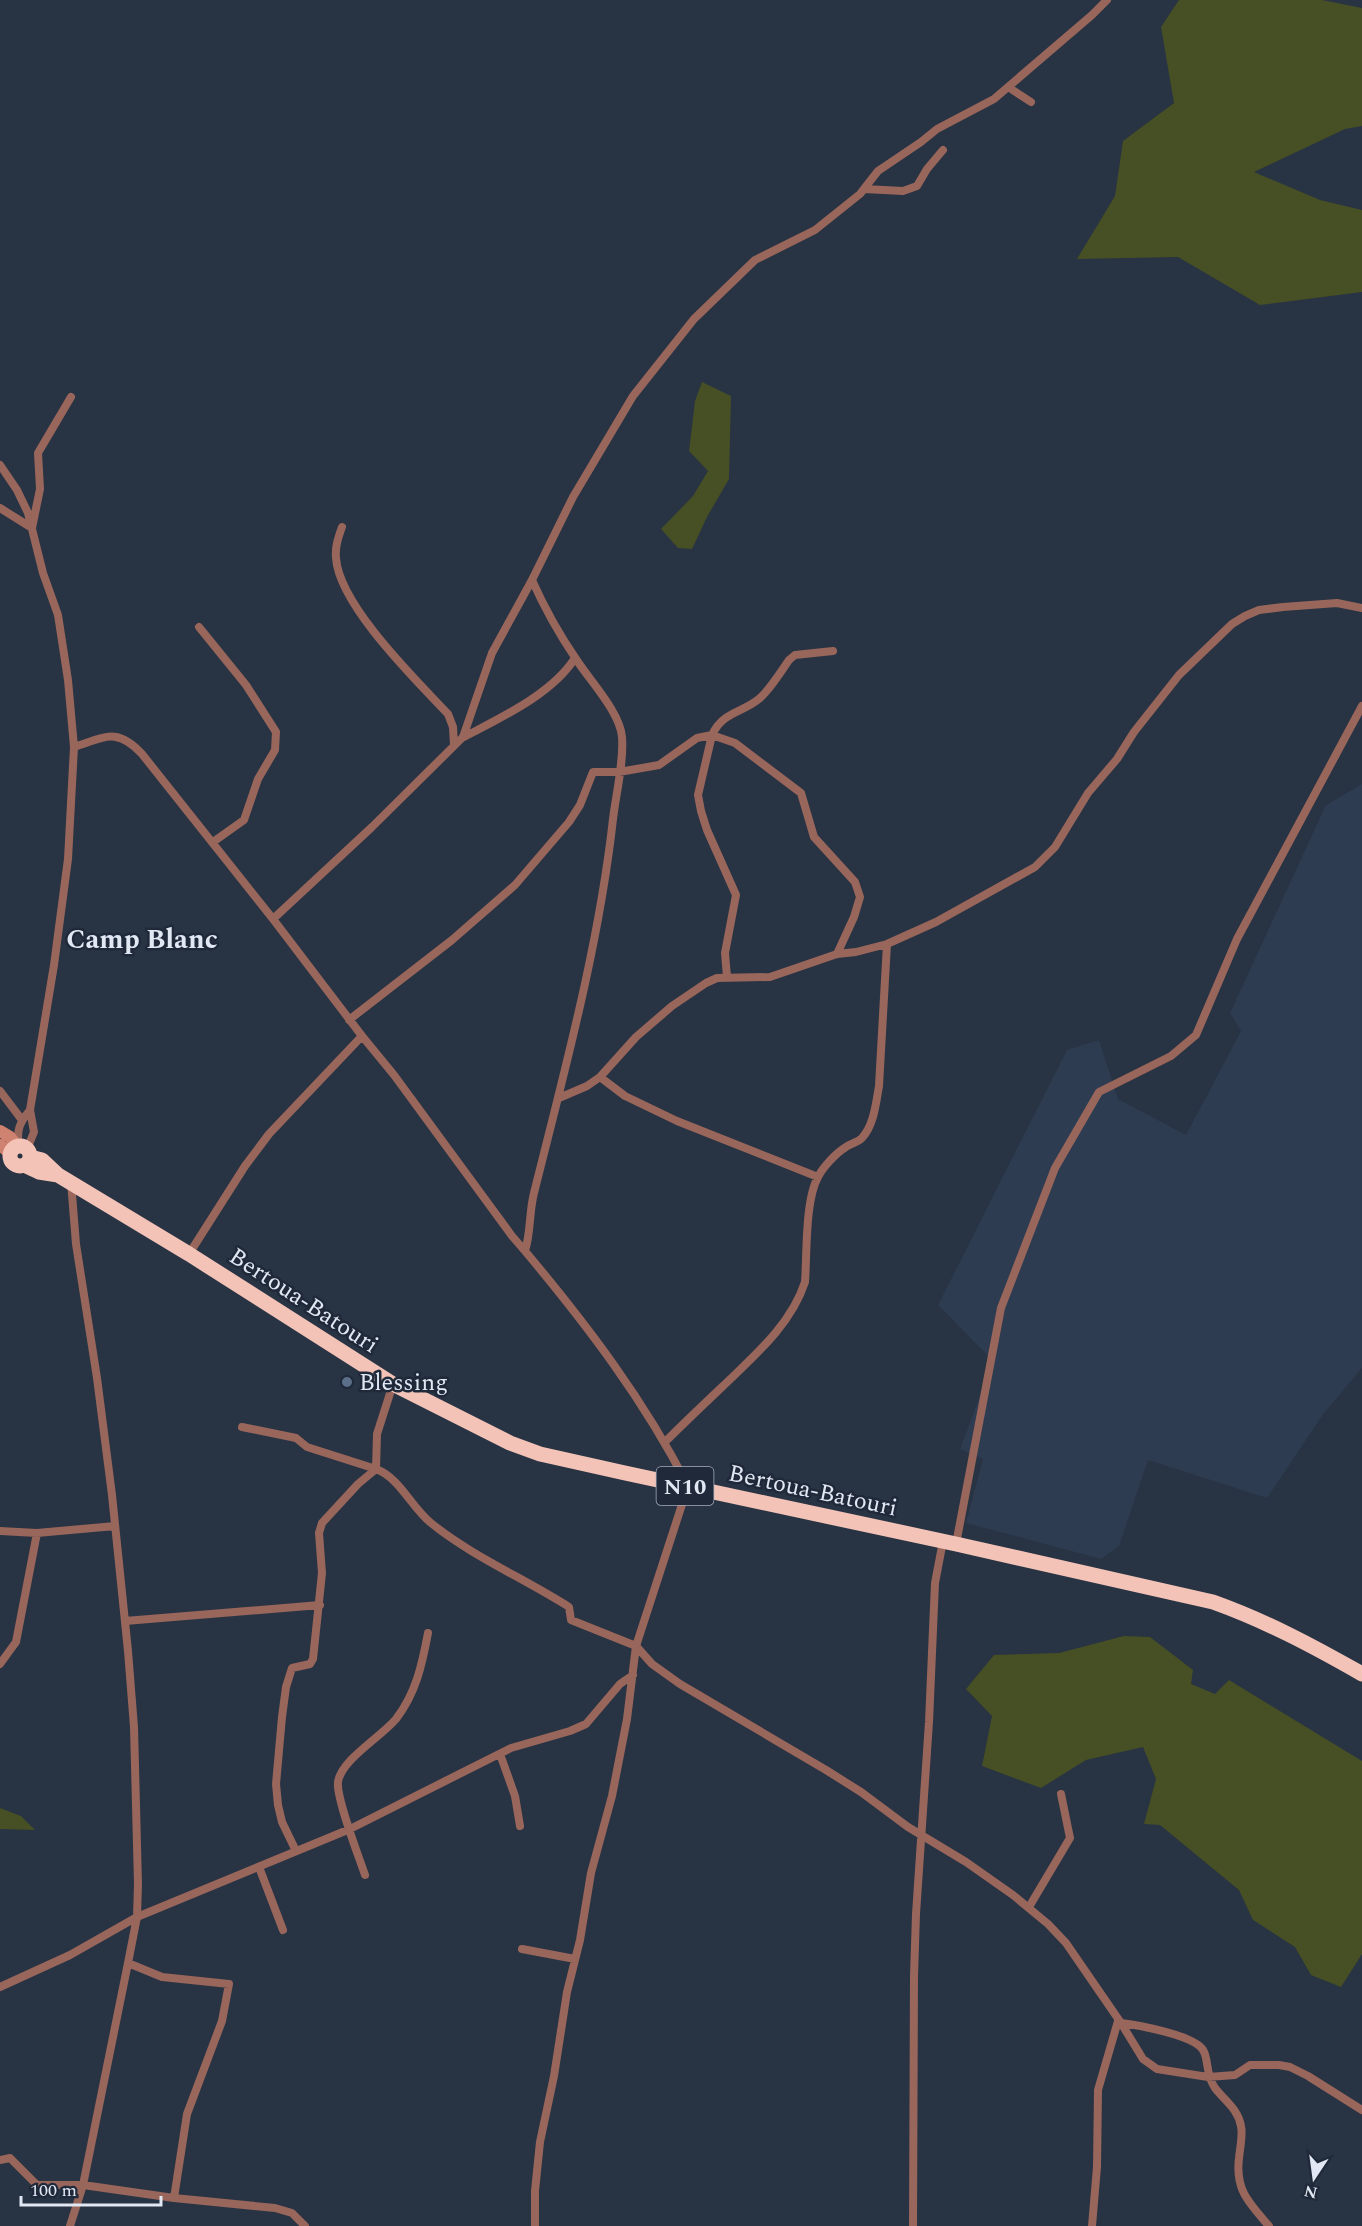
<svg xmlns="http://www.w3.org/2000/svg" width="1362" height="2226" font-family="Spectral,serif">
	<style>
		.built { fill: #2e3c51 }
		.green { fill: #474f25 }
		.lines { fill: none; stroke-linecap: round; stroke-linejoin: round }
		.street { stroke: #98665b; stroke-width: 8 }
		.secondary { stroke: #d08270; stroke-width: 12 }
		.highway { stroke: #f4c3b7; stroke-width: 15 }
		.service-dot { fill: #5c6f8a; stroke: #1f2939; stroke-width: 2 }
		.labels { text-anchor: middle; stroke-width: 5; stroke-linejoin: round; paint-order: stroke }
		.shield { fill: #1f2939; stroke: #a7afbb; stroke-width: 1.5 }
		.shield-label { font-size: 22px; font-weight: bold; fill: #e1e8f3 }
		.street-label { font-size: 24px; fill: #e1e8f3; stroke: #1f2939 }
		.poi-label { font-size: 24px; fill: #e1e8f3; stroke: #1f2939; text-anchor: start }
		.quarter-label { font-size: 27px; font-weight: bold; fill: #e1e8f3; stroke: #1f2939 }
	</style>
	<rect width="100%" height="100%" fill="#283343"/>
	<path class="built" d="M1362 784V1368L1324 1413 1267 1498 1148 1460 1119 1546 1101 1559 966 1523 983 1459 960 1449 993 1361 938 1305 1067 1050 1099 1040 1118 1099 1186 1135 1241 1031 1230 1013 1326 805Z"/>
	<path class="green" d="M1179 0H1322L1362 8V126L1345 129 1254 172 1320 200 1362 210V292L1260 305 1178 257 1077 259 1115 196 1123 141 1174 103 1161 27Z
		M702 382 731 396 729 479 707 517 692 549 678 548 661 529 693 496 708 471 689 451 695 401Z
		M1124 1636 1150 1637 1193 1670 1191 1684 1215 1694 1229 1680 1362 1761V1954L1341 1987 1311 1975 1295 1947 1253 1920 1239 1890 1160 1825 1144 1824 1156 1779 1143 1747 1086 1760 1041 1788 982 1766 992 1716 966 1689 994 1655 1059 1653Z
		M0 1808 21 1816 35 1830 0 1829Z"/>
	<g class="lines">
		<path class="street" d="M1008 87 1031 102
			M864 189 903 191 917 186 927 169 943 150
			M0 465 17 490 28 513 43 573 58 615 68 680 74 747 68 859 54 965 30 1110 34 1132 27 1149
			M0 508 32 528 40 489 38 453 71 397
			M342 527C338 538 335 547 336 558 339 605 416 680 448 714L453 727 454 745
			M199 627 246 685 276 732 275 750 258 779 244 820 213 842
			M464 737C502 717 552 694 575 658
			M74 747C105 737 117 727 142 754L273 919 362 1036 394 1075 512 1236 525 1251
			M273 919 372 827 463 737 492 653 532 580
			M727 977 725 953 736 895 707 830 701 811 698 795 712 735C723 711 743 713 760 698 771 688 780 673 789 660L795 655 833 651
			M349 1020 452 940 515 885 569 822 580 805 593 772H619L659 765 697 738 712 735 735 743 801 793 814 837 855 882 860 897 854 917 837 954
			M600 1077 625 1096 677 1121 818 1177
			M0 1091 22 1120
			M559 1098 587 1086 600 1077 636 1037 672 1006 706 983 717 978 770 977 837 954 856 952 887 944 936 922 1035 867 1055 847 1088 793 1117 759 1134 732 1179 675 1232 624 1245 616 1259 610 1283 607 1337 603 1362 608
			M19 1146C16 1130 20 1122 30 1110
			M189 1254 245 1166 269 1134 362 1036
			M393 1384 377 1434 376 1469C400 1478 411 1507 431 1523 470 1555 525 1579 569 1607L571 1620 636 1646 652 1664 680 1684 826 1770 861 1792 908 1827 966 1862 1013 1895 1048 1924 1066 1943 1121 2023C1137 2025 1194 2035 1203 2050 1209 2059 1205 2074 1215 2088 1225 2101 1238 2109 1241 2126 1243 2135 1240 2148 1239 2158 1235 2190 1249 2203 1269 2226
			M242 1427 296 1438 307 1447 376 1469 358 1484 322 1523 319 1533 322 1573 313 1659 310 1664 292 1668 286 1687 282 1717 276 1784 278 1805 282 1822 296 1851
			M665 1442C684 1423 703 1405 722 1387 754 1356 791 1325 805 1282 807 1255 805 1200 818 1177 823 1167 836 1153 846 1147 851 1143 857 1143 862 1138 874 1125 876 1103 879 1086L887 944
			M0 1531 37 1533 115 1526
			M956 1544 1001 1308 1055 1168 1099 1092 1171 1056 1196 1035 1237 939 1362 706
			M125 1621 320 1605
			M0 1664 16 1642 37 1533
			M500 1754 515 1796 520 1826
			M259 1867 283 1930
			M365 1875C359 1857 336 1798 338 1782 341 1760 381 1737 396 1719 416 1693 422 1665 428 1633
			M1029 1907 1070 1838 1061 1794
			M522 1949 575 1959
			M128 1963 162 1977 229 1984 222 2021 187 2114 174 2198
			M0 1987 70 1955 137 1917 350 1829 511 1748 570 1731 586 1724 620 1684 633 1675
			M1121 2023 1143 2059 1157 2069 1208 2077 1235 2075 1250 2065H1279L1290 2067 1308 2076 1362 2110
			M0 2160 10 2158 37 2185H83L174 2198 275 2208 292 2213 305 2226
			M70 2226 83 2185 128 1963 137 1917 138 1884 134 1727 128 1651 112 1495 97 1378 76 1244 71 1182
			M535 2226V2191L540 2142 554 2076 567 1992 580 1940 591 1873 612 1796 627 1719 636 1646 688 1486C644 1400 587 1325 525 1251 531 1232 529 1212 534 1193 565 1069 599 945 613 819 616 794 624 761 622 737 620 712 590 681 576 659 559 634 544 607 532 580L573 497 633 396 694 319 755 260 815 230 860 194 878 171 921 142 937 129 994 99 1092 15 1107 0
			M913 2226 914 1976 916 1914 929 1722 935 1583 943 1541
			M1092 2226 1097 2167 1098 2090 1118 2021"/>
		<path class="secondary" d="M0 1131 10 1137 17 1146
			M0 1145 10 1153"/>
		<path class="highway" d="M10 1156a10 10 0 1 1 20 0a10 10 0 1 1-20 0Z
			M30 1157 42 1160 58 1175 189 1254 393 1384 510 1443 540 1454 625 1473 956 1544 1213 1602C1266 1621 1313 1646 1362 1674
			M24 1165 39 1172 58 1175"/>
	</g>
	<circle class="service-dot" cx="347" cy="1382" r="6"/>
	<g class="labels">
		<rect class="shield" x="656.5" y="1467" width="57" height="38" rx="4.5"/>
		<g class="shield-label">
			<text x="685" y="1494">N10</text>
		</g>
		<g class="street-label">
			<text transform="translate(304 1300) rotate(33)" y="8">Bertoua-Batouri</text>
			<text transform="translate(813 1490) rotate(12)" y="8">Bertoua-Batouri</text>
		</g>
		<g class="poi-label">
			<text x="359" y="1390">Blessing</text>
		</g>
		<g class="quarter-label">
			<text x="142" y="948">Camp Blanc</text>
		</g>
	</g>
	<g transform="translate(1314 2178) rotate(193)" stroke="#1f2939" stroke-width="4.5" paint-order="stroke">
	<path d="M0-4.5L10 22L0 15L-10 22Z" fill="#e1e8f3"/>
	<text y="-9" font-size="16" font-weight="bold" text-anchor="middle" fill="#e1e8f3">N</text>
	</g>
	<path d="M21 2196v9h140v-9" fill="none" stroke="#e1e8f3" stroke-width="3"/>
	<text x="30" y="2196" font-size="18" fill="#e1e8f3" stroke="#1f2939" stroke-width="4.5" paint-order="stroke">100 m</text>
</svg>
